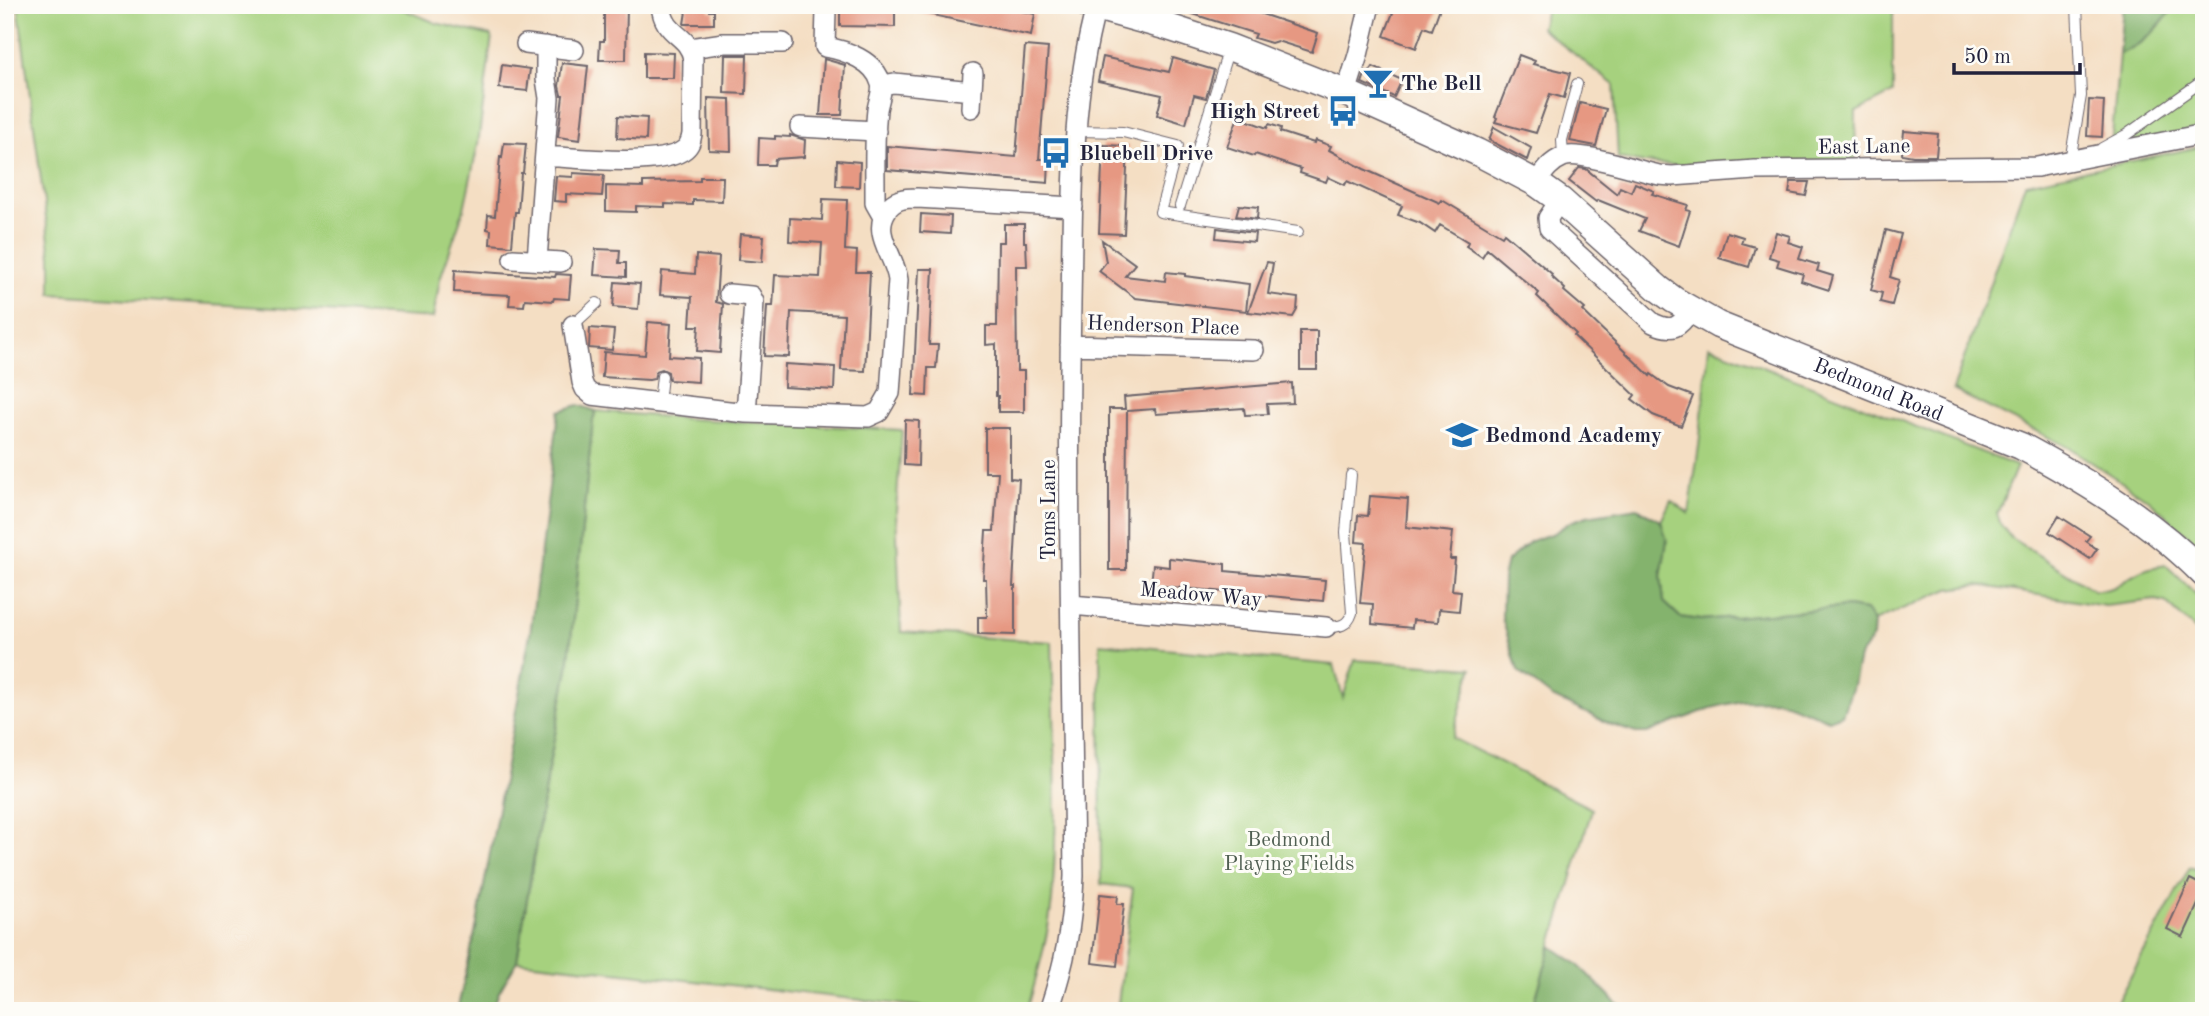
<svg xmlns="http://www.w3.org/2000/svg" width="2209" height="1016" font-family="'Old Standard TT',serif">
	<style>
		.green { fill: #a6d17e; stroke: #647a5c; stroke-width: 2 }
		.forest { fill: #84b36d; stroke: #536a54; stroke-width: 2 }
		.building { fill: #e69882 }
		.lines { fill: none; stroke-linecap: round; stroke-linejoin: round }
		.lane-casing { stroke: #6c646b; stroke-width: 12 }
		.street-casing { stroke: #6c646b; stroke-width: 22 }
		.secondary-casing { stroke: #6c646b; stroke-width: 29 }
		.lane { stroke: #fff; stroke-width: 10 }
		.street { stroke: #fff; stroke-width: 19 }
		.secondary { stroke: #fff; stroke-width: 26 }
		.labels { text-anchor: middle; stroke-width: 6; stroke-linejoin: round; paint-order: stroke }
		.poi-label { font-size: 21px; font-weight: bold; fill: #22223b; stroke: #fdfcf7; text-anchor: start }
		.street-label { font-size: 21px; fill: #22223b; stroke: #fdfcf7 }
		.park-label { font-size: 21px; fill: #505f52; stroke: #fdfcf7 }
	</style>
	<rect width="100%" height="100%" fill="#fdfcf7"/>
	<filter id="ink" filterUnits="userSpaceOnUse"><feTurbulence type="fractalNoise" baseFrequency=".0143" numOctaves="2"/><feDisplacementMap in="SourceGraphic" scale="14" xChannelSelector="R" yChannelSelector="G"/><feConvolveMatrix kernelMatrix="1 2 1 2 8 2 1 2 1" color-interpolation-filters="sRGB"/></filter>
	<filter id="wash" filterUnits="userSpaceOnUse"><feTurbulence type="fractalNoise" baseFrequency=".00686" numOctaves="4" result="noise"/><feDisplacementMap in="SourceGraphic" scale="28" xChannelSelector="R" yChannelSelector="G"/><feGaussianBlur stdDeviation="1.57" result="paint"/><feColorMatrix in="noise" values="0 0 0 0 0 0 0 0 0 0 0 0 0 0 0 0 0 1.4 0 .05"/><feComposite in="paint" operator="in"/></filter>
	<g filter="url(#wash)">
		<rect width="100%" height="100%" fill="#f4dec3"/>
		<path class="green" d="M18 5H393L436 23 492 36 478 144 464 209 440 279 433 318 51 294V256Z
			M1547 5H1698L1713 11 1715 5H1893V93L1856 112 1855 165 1684 166 1644 163 1618 158 1614 85 1541 28Z
			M2176 5H2204V130L2111 149 2119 54C2146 43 2159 28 2176 5Z
			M2204 146V550L2150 501 2070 448 1953 390 2025 183Z
			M1709 346 2017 466 1997 514 2001 525 2011 538 2094 590C2119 592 2123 578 2144 570 2151 567 2159 566 2166 565L2204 602V638L2165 602 2156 600 2105 606 1978 585 1949 589 1874 621 1865 610 1848 607 1701 620 1680 617 1664 602 1661 576 1667 541 1661 521 1671 500 1689 514 1699 446Z
			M596 411 691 419 902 430 896 511 901 632 1052 642C1054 728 1059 815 1052 900 1048 938 1037 975 1027 1011H959L517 961 547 775 568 669 593 420Z
			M1100 643 1334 665 1343 698 1355 660 1472 668 1452 738 1592 809 1532 1011H1117L1133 888 1101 884Z
			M2190 867 2204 872V1011H2112Z"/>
		<path class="forest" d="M2123 5H2176C2159 27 2145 44 2119 54Z
			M578 405 596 411 593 420 568 669 547 775 517 961 499 992 492 1011H457L477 924 530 634 559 411Z
			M1637 508 1661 521 1667 541 1661 576 1664 602 1680 617 1701 620 1848 607 1866 610 1874 621 1873 637 1859 657 1852 689 1842 715 1829 720 1778 700 1741 701 1711 708 1647 733H1636L1612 725 1552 697 1518 671 1502 618 1503 578 1507 561 1531 541 1554 533 1570 522 1587 516Z
			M1551 946 1577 964 1625 1011H1532Z"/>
		<g id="blocks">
			<path class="building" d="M612 5H627L626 60H599L600 41H604V8H612Z
				M687 5H709V11H714V24H684Z
				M840 5H895V27L840 26Z
				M915 5H993L1035 14 1031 36 914 11Z
				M1174 5H1235L1318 33 1312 52 1277 41 1271 43 1254 38 1256 34 1174 8Z
				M1396 5H1441L1432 30 1424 27 1416 48 1384 36Z
				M1025 46 1048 48 1039 159H1049L1048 183 887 170V146L1016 157Z
				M644 52 674 53 673 78H644Z
				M725 55H747L746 94 724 93Z
				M1519 55 1535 61 1533 64 1570 73 1564 98 1550 94 1536 133 1495 122 1497 118 1495 117Z
				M1103 57 1169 72 1173 58 1214 70 1206 98 1194 95 1186 124 1157 115 1162 95 1098 81Z
				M824 59 845 65 842 115H820Z
				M562 63 588 66 580 140 558 137 563 95H561L559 86Z
				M502 65 530 69 527 91 499 88Z
				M1373 67 1402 80 1394 97 1362 83 1366 72 1369 73Z
				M708 98 730 99 731 151 709 150Z
				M2089 100 2104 101 2102 137 2087 136Z
				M1580 103 1606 109 1596 146 1570 141Z
				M618 116 647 118 646 140 617 138Z
				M1238 117 1267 128 1269 124 1281 128 1280 132 1314 143 1315 140 1331 146 1329 150 1364 169 1440 203 1442 200 1502 236 1504 233 1552 274 1551 276 1565 289 1564 291 1585 309 1583 311 1650 376 1651 374 1669 387 1693 396 1681 426 1653 415 1632 399 1635 395 1574 336 1576 334 1537 296 1539 293 1487 249 1482 257 1466 246 1468 242 1440 225 1435 233 1420 223 1398 215 1402 206 1347 181 1345 185 1328 177 1326 182 1300 173 1301 169 1255 154 1254 156 1227 147Z
				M1494 127 1531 148 1527 160 1489 140Z
				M1904 131 1938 134 1936 156H1913L1902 154Z
				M790 135 805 140 804 157 775 159 774 165H758L759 138 775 139V136L790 137Z
				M504 143 526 144 523 173H521L518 212H515L512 246 490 244 491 230 487 229 488 215 495 216 500 157 502 158Z
				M1103 145 1128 146 1124 234 1099 233Z
				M837 160 860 162 859 187 836 186Z
				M1579 168 1586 169 1617 194 1620 187 1631 192 1635 183 1654 191 1652 194 1688 205 1686 210 1690 211 1679 246 1639 231 1645 219 1598 200 1596 202 1569 181Z
				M573 173 604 175 602 196 566 194V202L554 201 556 176 573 177Z
				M700 177H723L722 201 693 200V205L665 204V207L636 206V212L606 211V186L643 187V182L700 181Z
				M1791 182H1809L1806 196 1789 193Z
				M823 199 847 200 845 250 857 251 856 272H870L865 371 841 370 844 315 791 312 789 357 764 356 767 306H773L775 275 820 277 822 243 789 241 790 218 822 220Z
				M1239 205 1258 207 1257 219 1236 216Z
				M921 214 951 216 950 234 920 232Z
				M1004 224H1024V242H1026L1027 266H1016L1017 371H1024V412H998V396H996V344L986 345V326H997L998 242H1004Z
				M1217 228 1255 233 1254 242 1216 238Z
				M1886 230 1901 234 1890 277 1899 280 1892 305 1880 302 1882 293 1871 290Z
				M1727 232 1743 237 1741 243 1755 247 1749 267 1719 258Z
				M1776 232 1790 236 1788 242 1803 247 1799 259 1819 265 1817 271 1833 276 1829 290 1801 281 1803 274 1777 266 1779 260 1769 257Z
				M740 234 764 236 762 262 738 260Z
				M1102 240 1135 264 1125 276 1165 281 1166 272 1185 274V276L1249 284 1246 311 1135 298 1099 271 1106 262Z
				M596 249 620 250 619 263H626V277L594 275Z
				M696 255 719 257 716 302 723 304 720 353 697 351 699 326H690L692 297 660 295 662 271 695 274Z
				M1267 262 1273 263 1268 294 1298 298 1297 310 1293 317 1248 312Z
				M919 269H933L929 345H938L936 368H928L927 396 913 395Z
				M455 270 555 277 556 274 571 275 569 299 554 298 553 301 525 299 524 306 509 305 510 295 454 292Z
				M615 282 640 284 638 309 613 307Z
				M648 322 671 324 669 356 699 358 698 382 669 380 668 372 662 369 656 371 654 379 649 380 602 377 604 352 645 355Z
				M590 328 614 330 612 350 589 348Z
				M1300 331H1317V370H1300Z
				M785 364 835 367 834 390 784 387Z
				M1292 383 1293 403 1267 404 1268 414 1245 415 1244 408 1156 414 1155 409 1127 411 1126 570H1109V409H1125L1124 397Z
				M905 420 919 421 918 466 904 465Z
				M985 428H1010V478L1019 479 1013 586H1015V635L978 634V617H987L986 579H983L986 531H994L998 472H985Z
				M1370 496 1408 499 1406 527 1453 532 1450 559H1455L1452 590 1461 591 1459 611 1439 609 1438 622 1413 620 1412 628 1372 624 1373 604 1360 603 1366 543 1356 542 1358 515 1368 516Z
				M2059 516 2090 536 2086 541 2097 549 2090 559 2049 532Z
				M1169 558 1225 564V571L1325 580 1323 601 1151 585 1153 565 1169 567Z
				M2190 879 2204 886V904L2199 902 2183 937 2167 929Z
				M1100 894 1118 896 1117 904H1124L1117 966 1092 963Z"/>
		</g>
	</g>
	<g filter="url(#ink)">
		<use href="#blocks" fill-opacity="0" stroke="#6c646b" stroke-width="2"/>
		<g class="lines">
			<defs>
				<path id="lane" d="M1078 131 1123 132 1178 146 1160 212 1298 232
					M2102 148 2126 135 2204 80
					M1563 157 1562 140 1577 84
					M2070 161 2081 96 2077 5
					M1180 206 1229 48
					M573 325 597 303
					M659 403 662 376
					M1326 627C1339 627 1348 626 1352 613L1346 532 1351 475"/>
				<path id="street" d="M826 10 825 47C845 50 876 61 881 84 883 91 878 102 877 110 874 137 875 165 875 192V203L883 217
					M526 44 574 50
					M690 48 724 43H783
					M882 85 894 83 972 91
					M1346 93 1358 55 1370 5
					M971 108 973 73
					M800 127 876 131
					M545 156C575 158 663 168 685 149 690 145 691 140 692 134L693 58C687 32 664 37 661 5
					M1536 183C1543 173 1550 162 1563 157 1579 150 1638 171 1659 175L1672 176 1755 170 2037 167 2204 134
					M1560 200 1548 218 1549 228 1653 323C1672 332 1680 328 1690 310
					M513 259 561 262
					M537 260 549 98 546 79V46
					M729 294 751 296 754 302 746 413
					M573 325 582 382 585 389 592 395 746 413 868 417 879 412 890 393 898 280C895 255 871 234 887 210 894 199 905 198 917 198L1073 207
					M1070 345 1254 350
					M1071 605 1326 627
					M1049 1011C1065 962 1072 927 1074 876 1072 685 1067 494 1071 303 1073 208 1070 101 1096 8"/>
				<g id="secondary">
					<path id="s1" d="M1089 5 1168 27 1229 47 1346 93 1477 152 1536 183 1560 200 1659 289 1674 300 1718 325 2021 446C2086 481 2152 521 2204 574"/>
				</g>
			</defs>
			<use href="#lane" class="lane-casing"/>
			<use href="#street" class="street-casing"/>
			<use href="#secondary" class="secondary-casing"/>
			<use href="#lane" class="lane"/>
			<use href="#street" class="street"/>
			<use href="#secondary" class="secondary"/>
		</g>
	</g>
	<defs>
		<symbol id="bar-bare" viewBox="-9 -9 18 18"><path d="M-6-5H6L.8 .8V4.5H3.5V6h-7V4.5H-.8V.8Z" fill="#1f6fb2" stroke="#fdfcf7" stroke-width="2.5" paint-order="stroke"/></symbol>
		<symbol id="bus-bare" viewBox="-9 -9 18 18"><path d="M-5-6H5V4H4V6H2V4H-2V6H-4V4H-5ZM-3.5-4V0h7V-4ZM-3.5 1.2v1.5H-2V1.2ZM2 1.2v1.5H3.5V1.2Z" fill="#1f6fb2" stroke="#fdfcf7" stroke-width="2.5" paint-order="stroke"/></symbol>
		<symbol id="school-bare" viewBox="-9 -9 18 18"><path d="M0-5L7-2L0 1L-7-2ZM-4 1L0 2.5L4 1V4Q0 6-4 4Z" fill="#1f6fb2" stroke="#fdfcf7" stroke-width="2.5" paint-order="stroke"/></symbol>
	</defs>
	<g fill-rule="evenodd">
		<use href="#bar-bare" x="1356" y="61" width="44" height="44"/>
		<use href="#bus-bare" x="1321" y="89" width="44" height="44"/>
		<use href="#bus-bare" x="1034" y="131" width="44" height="44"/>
		<use href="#school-bare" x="1440" y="413" width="44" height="44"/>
	</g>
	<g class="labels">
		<g class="poi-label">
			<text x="1401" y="90">The Bell</text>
			<text x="1320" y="118" text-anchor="end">High Street</text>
			<text x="1079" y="160">Bluebell Drive</text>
			<text x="1485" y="442">Bedmond Academy</text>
		</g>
		<g class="street-label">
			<text transform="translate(1864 146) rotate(-1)" y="7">East Lane</text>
			<text transform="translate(1163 325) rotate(2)" y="7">Henderson Place</text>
			<text dy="7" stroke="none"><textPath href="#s1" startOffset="887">Bedmond Road</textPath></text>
			<text transform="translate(1048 510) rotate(-90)" y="7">Toms Lane</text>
			<text transform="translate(1201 594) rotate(5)" y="7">Meadow Way</text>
		</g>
		<g class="park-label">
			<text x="1289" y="846">Bedmond<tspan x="1289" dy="24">Playing Fields</tspan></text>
		</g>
	</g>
	<rect width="2209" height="1016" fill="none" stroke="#fdfcf7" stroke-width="28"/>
	<path d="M1954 63v10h126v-10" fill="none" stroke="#22223b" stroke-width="3.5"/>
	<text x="1964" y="63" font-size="21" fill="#22223b" stroke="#fdfcf7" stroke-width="5" paint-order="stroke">50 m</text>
</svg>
